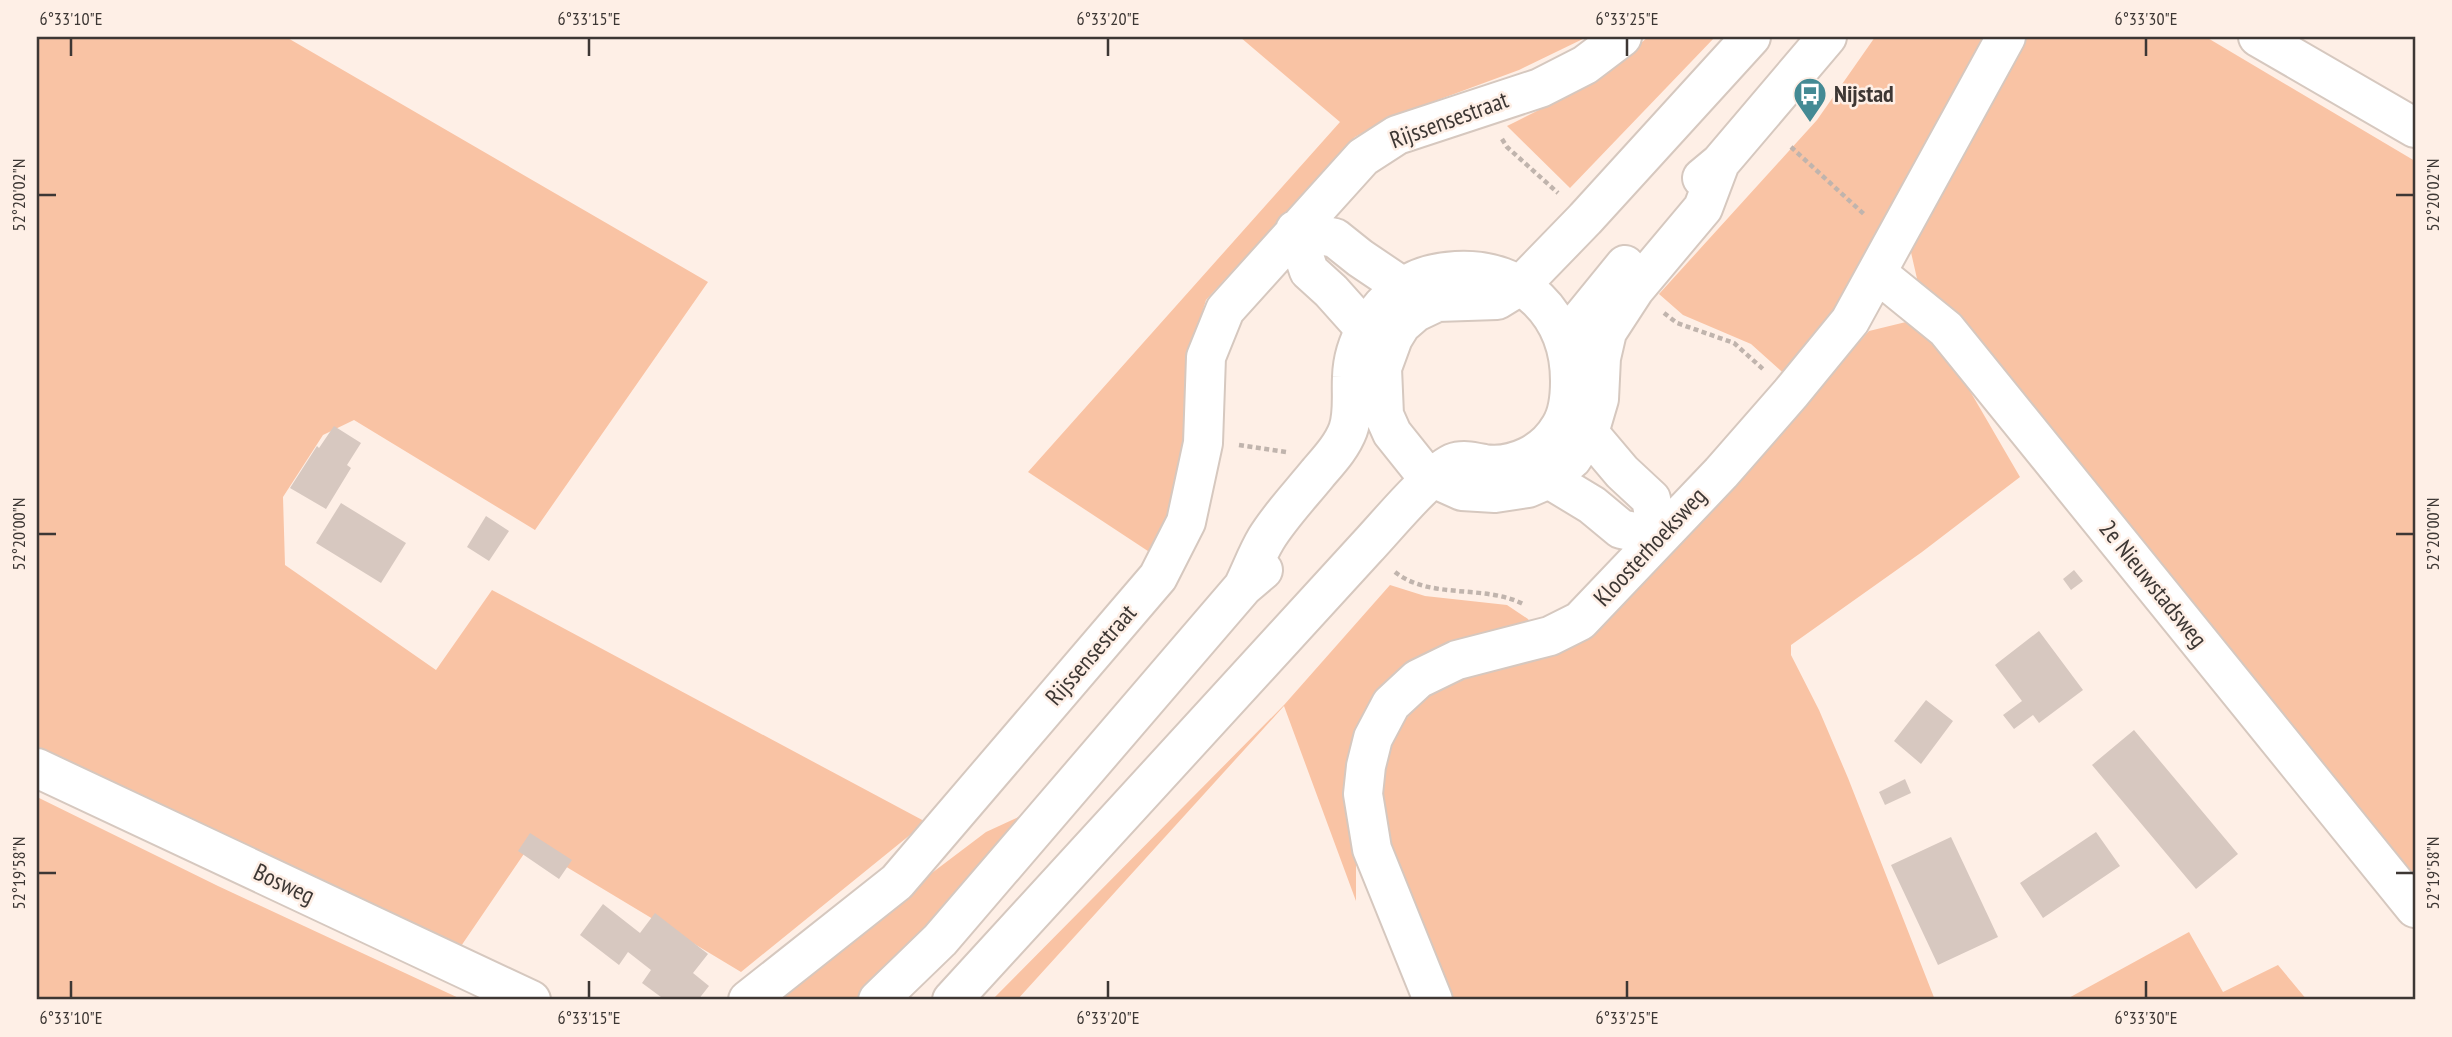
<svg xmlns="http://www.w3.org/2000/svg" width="2452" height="1037" font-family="'PT Sans Narrow',sans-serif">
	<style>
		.green { fill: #f9c3a4 }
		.building { fill: #d7c8c0 }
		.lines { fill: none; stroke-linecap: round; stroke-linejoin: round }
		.minor-casing { stroke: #d6c8bf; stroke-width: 42 }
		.major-casing { stroke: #d6c8bf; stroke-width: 42 }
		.path { stroke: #c0b4ad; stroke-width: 4.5; stroke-dasharray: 5 3.5; stroke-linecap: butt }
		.minor { stroke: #fff; stroke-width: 38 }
		.major { stroke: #fff; stroke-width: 38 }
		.ticks { fill: none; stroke: #3d3734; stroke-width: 2.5 }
		.labels { text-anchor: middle; stroke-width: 5; stroke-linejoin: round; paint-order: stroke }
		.poi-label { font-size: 24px; font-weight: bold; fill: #3d3734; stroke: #feefe6; text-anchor: start }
		.street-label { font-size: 24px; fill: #3d3734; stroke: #feefe6 }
		.neatline { fill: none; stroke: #3d3734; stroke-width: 2.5 }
		.ticks-label { font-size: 18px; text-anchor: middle; fill: #3d3734 }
	</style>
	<rect width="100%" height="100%" fill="#feefe6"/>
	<path class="green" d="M37 37H286L708 282 535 530 354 420 323 435 283 497 285 565 436 670 492 590 926 822 741 972 530 845 457 952 37 754Z
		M1240 37H1587L1519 70 1389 118 1355 137 1206 300 1191 349 1188 454 1157 557 1028 472 1340 122Z
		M1648 37H1715L1570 188 1507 126C1562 99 1601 78 1648 37Z
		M1875 37H1992L1849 304 1789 378 1751 344 1683 315 1659 294 1817 120Z
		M2026 37H2206L2415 161V888L1918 283 1910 248 1926 215Z
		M1910 321 1938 336 2020 477 1922 552 1791 645V655L1819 710 1848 778 1935 1000H1447L1382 844 1377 793 1389 738 1428 694 1475 668 1556 653 1608 621 1869 331Z
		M1390 585 1425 596 1507 605 1528 619 1537 634 1410 674 1356 790V901L1284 706 1017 1000H992L1284 705Z
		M37 797 218 886 463 1000H37Z
		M1027 813 862 1000H764L986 832Z
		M2189 932 2223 992 2278 965 2307 1000H2065Z"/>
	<path class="building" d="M334 426 361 443 347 465 351 468 326 509 290 488 317 446 319 448Z
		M341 503 406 543 381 583 316 543Z
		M486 516 509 531 489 561 467 547Z
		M2074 570 2083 581 2071 590 2063 579Z
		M2039 631 2083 690 2039 723 2033 715 2014 729 2003 715 2022 701 1995 665Z
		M1926 700 1953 721 1921 764 1894 741Z
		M2134 730 2238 854 2196 889 2092 765Z
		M1905 779 1911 793 1885 805 1879 792Z
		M2096 832 2120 866 2043 918 2020 883Z
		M530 833 572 860 559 879 518 851Z
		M1951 837 1998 937 1938 965 1891 865Z
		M603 904 640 933 655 913 708 954 693 973 709 986 698 1000H665L642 983 651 970 628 952 619 965 580 935Z"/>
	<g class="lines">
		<defs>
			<path id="minor" d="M2258 37 2415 128
				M1877 273 1946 329 2415 908
				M1365 329 1331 291 1309 271 1295 230 1335 238 1360 258 1403 287
				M1549 479 1592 505 1621 529 1658 537 1651 499 1622 472 1589 433
				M37 768 531 1000
				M748 1000 897 882 1158 577 1186 522 1203 443 1206 357 1225 310 1363 157 1397 135 1540 88 1585 65 1622 37
				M1433 1000 1372 849 1363 794 1366 766 1373 738 1391 704 1418 679 1457 660 1550 636 1580 621 1721 473 1791 393 1850 321 2006 37"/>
			<path id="major" d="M1720 163 1703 208 1635 289 1607 332 1601 358 1599 399 1589 433 1572 459 1549 479 1528 488 1495 493 1462 491 1433 478 1420 468 1392 433 1384 415 1382 368 1393 338 1401 325 1416 312 1437 302 1497 300 1520 286 1585 219 1751 37
				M1702 178 1720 163 1827 37
				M1566 348 1581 319 1625 265
				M878 1000 940 940 1243 587 1263 570
				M952 1000 1366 548C1386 527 1428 475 1453 463 1463 459 1474 462 1484 464 1514 468 1545 453 1560 427 1569 413 1570 397 1570 381 1570 315 1523 267 1456 271 1437 272 1418 276 1402 288 1374 309 1353 341 1352 377 1351 394 1354 413 1348 430 1342 446 1330 459 1318 473 1301 494 1280 516 1266 539 1257 554 1251 571 1243 587"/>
		</defs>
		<use href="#minor" class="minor-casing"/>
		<use href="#major" class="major-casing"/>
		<path class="path" d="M1502 139 1507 147 1558 193
			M1791 147 1866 216
			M1664 313 1677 323 1734 343 1764 370
			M1239 445 1286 452
			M1395 572C1430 600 1484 584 1523 604"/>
		<use href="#minor" class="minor"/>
		<use href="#major" class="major"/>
	</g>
	<path class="ticks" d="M71 38V56M589 38V56M1108 38V56M1627 38V56M2146 38V56M38 195H56M2396 195H2414M38 534H56M2396 534H2414M38 873H56M2396 873H2414M71 981V998M589 981V998M1108 981V998M1627 981V998M2146 981V998"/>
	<defs>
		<symbol id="bus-pin" viewBox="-11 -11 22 30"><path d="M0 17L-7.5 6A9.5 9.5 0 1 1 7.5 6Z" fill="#448a94" stroke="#feefe6"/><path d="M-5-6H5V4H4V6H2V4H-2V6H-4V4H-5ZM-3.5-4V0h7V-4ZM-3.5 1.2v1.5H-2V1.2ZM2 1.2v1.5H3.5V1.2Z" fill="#fff"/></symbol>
	</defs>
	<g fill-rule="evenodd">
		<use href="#bus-pin" x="1791" y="75" width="38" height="52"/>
	</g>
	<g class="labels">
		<g class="poi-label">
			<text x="1834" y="102">Nijstad</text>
		</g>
		<g class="street-label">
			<text transform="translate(1449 120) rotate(-20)" y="8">Rijssensestraat</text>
			<text transform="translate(1650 547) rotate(-47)" y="8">Kloosterhoeksweg</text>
			<text transform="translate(2153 584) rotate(51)" y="8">2e Nieuwstadsweg</text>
			<text transform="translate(1091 655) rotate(-49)" y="8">Rijssensestraat</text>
			<text transform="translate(284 884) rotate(25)" y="8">Bosweg</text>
		</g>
	</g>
	<rect width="2452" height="1037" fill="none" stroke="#feefe6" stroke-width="77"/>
	<rect x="38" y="38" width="2376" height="960" class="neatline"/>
	<g class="ticks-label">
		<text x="71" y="25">6°33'10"E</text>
		<text x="589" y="25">6°33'15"E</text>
		<text x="1108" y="25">6°33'20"E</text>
		<text x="1627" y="25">6°33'25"E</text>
		<text x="2146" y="25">6°33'30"E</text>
		<text transform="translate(19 195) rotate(-90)" y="6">52°20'02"N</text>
		<text transform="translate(2433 195) rotate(-90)" y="6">52°20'02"N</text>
		<text transform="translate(19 534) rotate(-90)" y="6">52°20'00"N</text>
		<text transform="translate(2433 534) rotate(-90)" y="6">52°20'00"N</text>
		<text transform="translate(19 873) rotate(-90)" y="6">52°19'58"N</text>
		<text transform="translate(2433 873) rotate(-90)" y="6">52°19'58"N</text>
		<text x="71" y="1024">6°33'10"E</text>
		<text x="589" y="1024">6°33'15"E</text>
		<text x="1108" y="1024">6°33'20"E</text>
		<text x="1627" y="1024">6°33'25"E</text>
		<text x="2146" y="1024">6°33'30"E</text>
	</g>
</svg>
